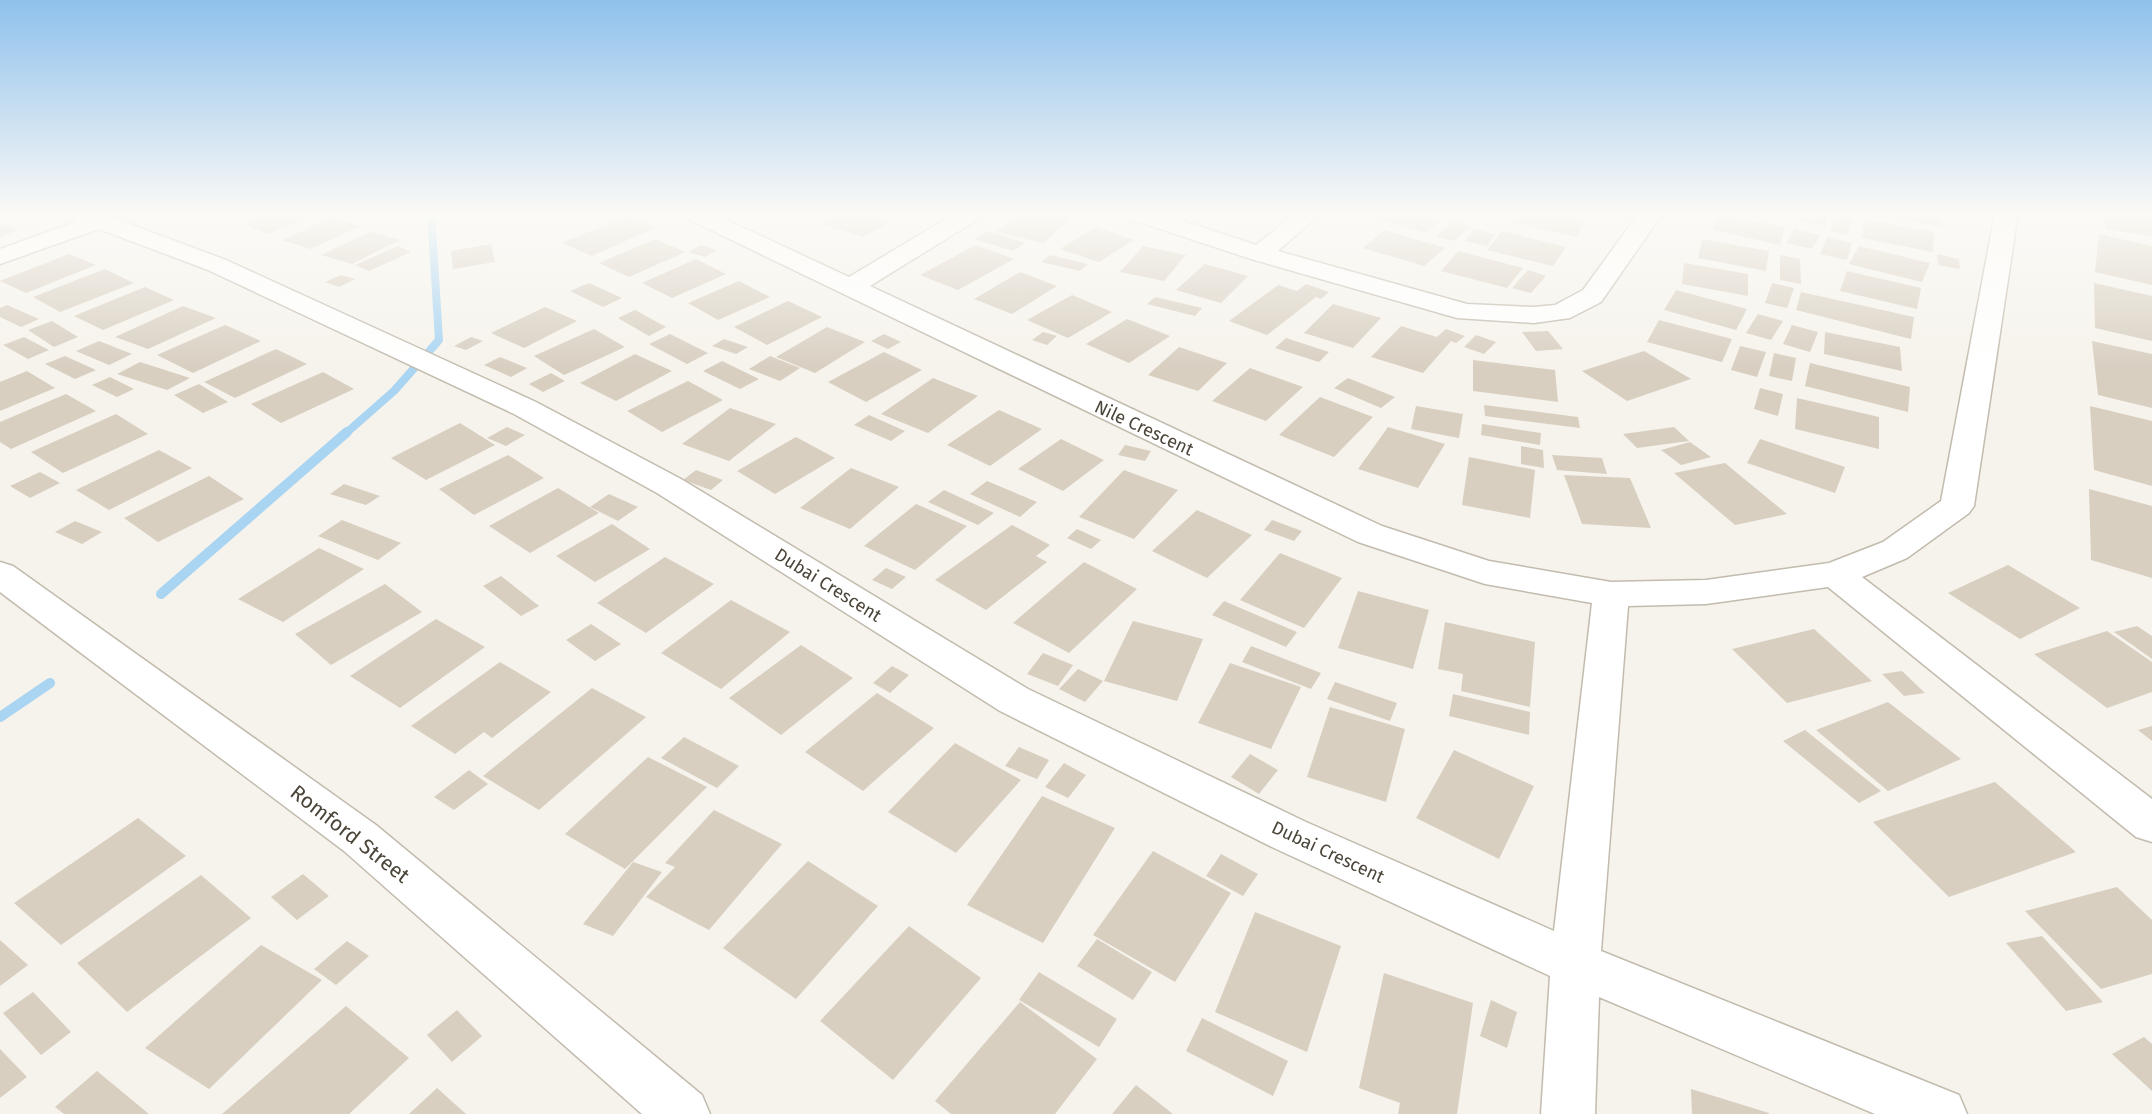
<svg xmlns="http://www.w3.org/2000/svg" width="2152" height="1114" font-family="'Fira Sans',sans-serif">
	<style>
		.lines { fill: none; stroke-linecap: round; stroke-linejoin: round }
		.stream-far1 { stroke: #a9d4f2; stroke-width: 8 }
		.stream { stroke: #a9d4f2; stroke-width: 10 }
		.building { fill: #d8cfc1 }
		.street-casing { stroke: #c2bbae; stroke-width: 3 }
		.street { fill: #fff; fill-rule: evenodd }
		.labels { text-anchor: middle; stroke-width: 5; stroke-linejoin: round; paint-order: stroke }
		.street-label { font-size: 18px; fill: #4b4439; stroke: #fff }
		.near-street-label { font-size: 21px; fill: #4b4439; stroke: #fff }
	</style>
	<rect width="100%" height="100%" fill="#f6f3ec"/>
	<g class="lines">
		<path class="stream-far1" d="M345 434 394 391 439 340 431 213"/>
		<path class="stream" d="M161 594 347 432
			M0 717 50 683"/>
	</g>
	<path class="building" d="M273 213H321L267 234 243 224Z
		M841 213H866L892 221 863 237 821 224Z
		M1020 213H1047L1072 218 1043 243 996 232Z
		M1379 213H1418L1442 220 1426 233 1373 218Z
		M1518 213H1555L1586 220 1576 237 1511 222Z
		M1800 213H1826V226L1800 221Z
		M1867 213H1940L1942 227 1867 214Z
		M2100 213H2148L2152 220V236L2107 229Z
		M1719 214 1785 227 1780 245 1713 230Z
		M1836 215 1853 219 1848 235 1830 231Z
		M627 216 657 227 592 256 562 243Z
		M334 217 361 226 310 249 282 240Z
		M1864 219 1934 232 1933 252 1862 238Z
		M1454 221 1472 226 1454 241 1436 236Z
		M0 224 19 230 0 237Z
		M1096 227 1134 240 1099 262 1060 249Z
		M1474 229 1495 234 1487 246 1465 241Z
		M1795 229 1820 235 1812 249 1786 243Z
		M1385 230 1445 248 1424 266 1363 248Z
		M987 231 1025 243 1013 251 974 239Z
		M1502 231 1566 247 1553 266 1487 250Z
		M370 232 400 240 352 264 321 255Z
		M2099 234 2152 246V285L2095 272Z
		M1827 237 1852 243 1847 260 1820 254Z
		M655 239 685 252 629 277 599 263Z
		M1702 239 1769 251 1766 271 1698 258Z
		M491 244 495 262 453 269 451 251Z
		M701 245 717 250 705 257 688 252Z
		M976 245 1014 259 958 290 920 275Z
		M398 246 411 252 369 271 355 265Z
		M1143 246 1186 255 1164 281 1120 272Z
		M1859 246 1930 263 1922 282 1849 264Z
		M1458 251 1523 268 1507 288 1441 271Z
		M69 254 96 265 26 293 0 281Z
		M1937 254 1959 259 1960 269 1938 265Z
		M1050 255 1088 264 1080 271 1041 262Z
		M1780 255 1800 259 1801 284 1780 280Z
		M696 259 726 274 672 298 642 283Z
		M1684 263 1748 274V296L1682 284Z
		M1205 264 1248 276 1221 303 1176 290Z
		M105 269 134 283 60 312 33 297Z
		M1528 270 1546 276 1531 293 1512 288Z
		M1847 271 1921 288 1917 309 1840 291Z
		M1020 272 1057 286 1012 314 974 299Z
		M341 275 355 279 339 287 325 282Z
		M739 281 770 297 718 320 688 303Z
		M589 283 622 298 603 307 570 291Z
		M1772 283 1794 288 1787 308 1765 303Z
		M2094 283 2152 296V341L2095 328Z
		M1306 284 1329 292 1321 299 1316 297 1267 335 1229 321 1278 285 1297 291Z
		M145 287 174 300 103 330 74 316Z
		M1676 290 1747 309 1736 330 1664 310Z
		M1801 292 1914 317 1911 339 1796 310Z
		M1072 295 1112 312 1068 338 1027 320Z
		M1155 297 1202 308 1195 316 1147 304Z
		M788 301 822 317 767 345 734 327Z
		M1333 304 1381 318 1353 348 1304 333Z
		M7 305 39 319 21 327 0 317V308Z
		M183 306 216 318 148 349 115 337Z
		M545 307 577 321 524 348 491 333Z
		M635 310 666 327 649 336 618 318Z
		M1758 314 1783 321 1771 340 1746 333Z
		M1127 319 1170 336 1129 363 1086 344Z
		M1659 320 1732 339 1722 362 1647 342Z
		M52 321 78 337 54 347 28 330Z
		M225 325 261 341 193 373 157 355Z
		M1792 325 1818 332 1810 352 1783 344Z
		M1401 326 1437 337 1446 329 1465 336 1456 343 1451 341 1423 373 1371 357Z
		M827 327 865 342 815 373 776 357Z
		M594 329 625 347 564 375 534 356Z
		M1548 331 1563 349 1536 351 1522 332Z
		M1043 332 1057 336 1047 345 1032 340Z
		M1825 332 1900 347 1902 371 1824 354Z
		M670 334 708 353 687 364 649 344Z
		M884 334 901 342 888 349 871 341Z
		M1476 335 1496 342 1484 354 1464 347Z
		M24 337 49 350 28 359 3 345Z
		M471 337 483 341 466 350 454 346Z
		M1286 338 1329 352 1319 362 1275 348Z
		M724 339 748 347 736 354 712 346Z
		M99 341 132 354 109 365 76 351Z
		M2092 341 2152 354V408L2098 395Z
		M1740 346 1766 352 1757 377 1731 370Z
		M1179 347 1227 363 1198 391 1148 375Z
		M276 349 307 364 235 398 204 382Z
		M1644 351 1691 379 1627 401 1582 371Z
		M884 352 922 370 866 402 828 382Z
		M1774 353 1796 358 1792 381 1769 376Z
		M635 354 672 371 616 401 580 383Z
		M65 356 96 370 75 379 45 364Z
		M770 356 800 368 780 381 749 369Z
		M500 357 527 368 511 377 484 365Z
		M1473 360 1555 370 1558 402 1473 391Z
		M722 361 759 379 740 389 703 371Z
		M140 362 190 378 167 390 117 374Z
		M1810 363 1910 387 1908 412 1805 386Z
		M1250 368 1303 387 1266 421 1212 401Z
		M27 371 55 388 0 411V382Z
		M323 372 354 389 281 423 251 404Z
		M551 373 565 381 543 392 529 384Z
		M110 377 134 389 117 397 92 385Z
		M933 378 978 396 928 433 881 414Z
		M1348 378 1395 397 1381 408 1334 388Z
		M688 381 723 400 662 432 627 411Z
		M199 384 228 402 203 413 174 395Z
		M1760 388 1783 394 1778 416 1754 409Z
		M66 394 96 411 11 449 0 442V422Z
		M1320 397 1373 417 1334 457 1279 435Z
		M1797 398 1879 417V449L1795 429Z
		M1484 405 1578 417 1580 428 1485 416Z
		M1416 406 1463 414 1459 438 1411 429Z
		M2090 406 2152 421V486L2094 470Z
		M730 408 776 424 729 461 682 444Z
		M999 410 1042 429 990 466 947 445Z
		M116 414 148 434 63 473 31 452Z
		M869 415 905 431 891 441 854 425Z
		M460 423 495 445 426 480 391 458Z
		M1482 424 1541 433 1540 445 1481 435Z
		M507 427 525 435 506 446 487 438Z
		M1388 427 1445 444 1418 488 1358 469Z
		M1674 427 1689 441 1637 448 1623 434Z
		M796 437 835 458 775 494 737 471Z
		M1061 439 1104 460 1063 491 1018 469Z
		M1760 439 1845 467 1835 493 1747 463Z
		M1690 442 1711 457 1681 465 1661 450Z
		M1125 445 1151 451 1145 461 1118 455Z
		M1521 446 1543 450 1544 468 1521 464Z
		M159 450 192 468 109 510 76 490Z
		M508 455 544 478 474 515 439 489Z
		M1552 455 1602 458 1607 474 1557 470Z
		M1469 457 1535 470 1530 518 1462 505Z
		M1725 463 1787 514 1735 525 1674 473Z
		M851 468 899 487 850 529 800 508Z
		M696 470 723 480 711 490 683 480Z
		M1124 470 1178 490 1134 539 1079 517Z
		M40 472 60 483 30 498 10 486Z
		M1564 475 1630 478 1651 528 1582 524Z
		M209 476 244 499 158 542 124 518Z
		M987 481 1037 502 1020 517 970 494Z
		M344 484 380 496 366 505 330 494Z
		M558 488 599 513 530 553 489 526Z
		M2089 489 2152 506V578L2091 560Z
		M944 490 994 513 978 525 928 502Z
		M609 494 638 507 618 521 590 507Z
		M916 504 967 526 915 570 864 546Z
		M1197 510 1252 535 1207 578 1152 551Z
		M342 520 401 543 378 560 318 536Z
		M1272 520 1302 531 1294 541 1264 530Z
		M75 521 102 532 82 544 55 532Z
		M612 524 650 549 595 582 556 556Z
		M1012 525 1050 545 1036 556 1047 562 986 610 935 580Z
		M1077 529 1101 540 1091 549 1067 538Z
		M319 548 364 569 283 622 238 599Z
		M1280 553 1342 578 1304 628 1240 600Z
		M665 557 714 584 646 633 597 603Z
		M1084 562 1137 589 1069 653 1013 623Z
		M2008 565 2080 608 2020 639 1948 593Z
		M886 568 906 577 892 589 872 580Z
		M501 576 539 606 521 616 483 586Z
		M385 584 422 612 331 665 295 634Z
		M1358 591 1429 610 1413 669 1338 648Z
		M731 600 790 632 721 689 661 653Z
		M1224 601 1297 632 1286 647 1212 615Z
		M436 619 485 647 400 708 350 676Z
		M1133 621 1203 639 1177 701 1104 681Z
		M1445 622 1535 642 1530 707 1461 691 1463 674 1438 669Z
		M591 624 621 644 595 661 566 640Z
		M2137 626 2152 636V659L2114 632Z
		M1814 629 1872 681 1787 703 1732 649Z
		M2107 631 2152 662V692L2107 708 2034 654Z
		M801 645 853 678 781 735 729 698Z
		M1251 646 1321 673 1311 689 1242 662Z
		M1043 653 1073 665 1058 686 1027 674Z
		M500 662 551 692 492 738 484 732 455 754 411 726Z
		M1230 663 1301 687 1271 749 1198 723Z
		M892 666 909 675 890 693 873 683Z
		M1078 669 1103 681 1085 702 1059 689Z
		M1902 671 1925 693 1904 696 1882 674Z
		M1335 682 1397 703 1390 721 1327 699Z
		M592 688 646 717 539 810 483 776Z
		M877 693 934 728 863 791 805 752Z
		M1453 694 1530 712 1529 735 1449 716Z
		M1888 702 1961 759 1888 791 1816 730Z
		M1330 707 1405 729 1386 802 1307 777Z
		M2152 726V741L2138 730Z
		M1805 730 1881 791 1859 803 1783 741Z
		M684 737 739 766 717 788 661 758Z
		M955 743 1021 780 956 853 888 812Z
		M1019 747 1049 760 1037 779 1005 766Z
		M1454 750 1534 786 1499 859 1416 818Z
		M1250 754 1278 770 1259 794 1231 777Z
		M648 757 707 787 625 869 565 834Z
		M1064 763 1086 775 1068 798 1045 787Z
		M469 770 488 784 454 810 434 797Z
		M1995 782 2076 852 1949 897 1873 822Z
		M1042 796 1115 828 1043 943 967 905Z
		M714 810 782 844 709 930 646 897 675 867 665 863Z
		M138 818 186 856 61 945 14 903Z
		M1153 851 1231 893 1175 982 1093 935Z
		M1221 854 1258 874 1243 896 1206 876Z
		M808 861 878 906 796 999 723 948Z
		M633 862 662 872 613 936 583 924Z
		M303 874 329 896 297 920 271 897Z
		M201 875 251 918 127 1012 77 963Z
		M2117 887 2152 920V974L2101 989 2025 911Z
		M1255 912 1341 946 1307 1052 1215 1012Z
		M909 926 981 978 893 1080 820 1021Z
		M2042 936 2103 1002 2066 1011 2006 943Z
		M1097 939 1152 972 1133 1000 1077 966Z
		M0 940 28 965 0 986Z
		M347 941 369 956 336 985 314 969Z
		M261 945 322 980 209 1089 145 1048Z
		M1039 972 1117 1019 1099 1047 1019 1000Z
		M1384 973 1473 1003 1457 1114H1398L1400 1103 1359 1088Z
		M33 992 71 1032 41 1055 3 1013Z
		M1491 1000 1517 1012 1507 1048 1480 1036Z
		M1020 1002 1097 1059 1055 1114H951L935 1101Z
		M346 1006 409 1058 349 1114H222Z
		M457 1010 482 1036 452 1062 427 1035Z
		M1202 1018 1288 1061 1273 1096 1186 1051Z
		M2144 1037 2152 1044V1091L2112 1054Z
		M0 1049 27 1077 0 1098Z
		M97 1071 149 1114H64L55 1107Z
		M1136 1085 1173 1114H1112Z
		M437 1088 466 1114H409Z
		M1691 1089 1769 1113V1114H1692Z"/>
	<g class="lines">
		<defs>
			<path id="street" d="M68 213H100L226 260 536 402 681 479 1028 689 1306 822 1554 931 1592 603 1485 584 1358 542 686 218 682 213H712L849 277 956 213H983L980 218 870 286 1382 526 1489 561 1611 582 1706 580 1829 563 1883 542 1941 501 1995 213H2018L1974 506 1969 513 1907 558 1862 577 2152 799V842L2136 837 1828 587 1706 604 1628 606 1601 951 1959 1095 1967 1114H1875L1599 997 1595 1114H1541L1550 976 1274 848 1000 711 657 493 514 414 208 270 99 229 0 264V249L78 221 71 218Z
				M1123 213H1158L1256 245 1296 213H1321L1278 251 1467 304 1534 307 1555 305 1583 290 1639 213H1663L1601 302 1570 318 1534 323 1457 318 1251 259 1127 218Z
				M0 562 13 566 376 825 702 1095 710 1114H642L344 851 0 592Z"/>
		</defs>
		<use href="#street" class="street-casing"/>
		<use href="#street" class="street"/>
	</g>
	<linearGradient id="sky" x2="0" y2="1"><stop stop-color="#8fc1ec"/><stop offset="0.58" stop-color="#fbfaf6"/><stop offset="1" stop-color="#fbfaf6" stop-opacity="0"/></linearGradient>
	<rect width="2152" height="369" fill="url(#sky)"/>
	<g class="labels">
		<g class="street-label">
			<text transform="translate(1144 428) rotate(25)" y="6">Nile Crescent</text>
			<text transform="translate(828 585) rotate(32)" y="6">Dubai Crescent</text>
			<text transform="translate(1328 852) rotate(25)" y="6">Dubai Crescent</text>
		</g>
		<g class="near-street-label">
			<text transform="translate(350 834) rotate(38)" y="7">Romford Street</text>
		</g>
	</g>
</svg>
